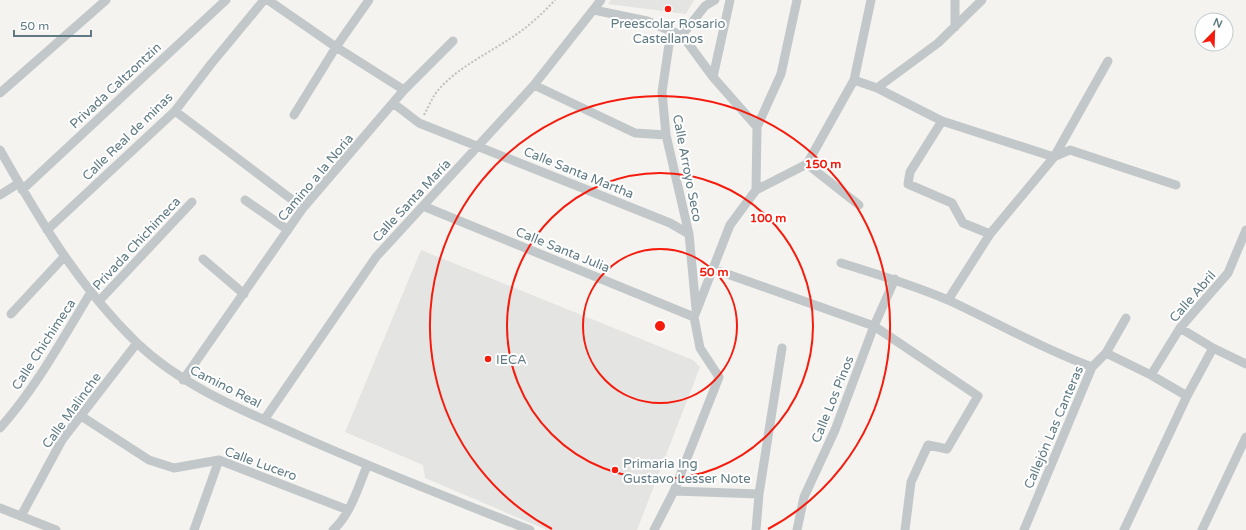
<svg xmlns="http://www.w3.org/2000/svg" width="1246" height="530" font-family="'Varela Round',sans-serif">
	<style>
		.built { fill: #e4e5e3 }
		.lines { fill: none; stroke-linecap: round; stroke-linejoin: round }
		.path { stroke: #bec0c1; stroke-width: 2; stroke-dasharray: 2 2; stroke-linecap: butt }
		.street { stroke: #c2c8c9; stroke-width: 9 }
		.ring { fill: none; stroke: #f51c0e; stroke-width: 2 }
		.poi-dot { fill: #f51c0e; stroke: #fff; stroke-width: 1.5 }
		.labels { text-anchor: middle; stroke-width: 4; stroke-linejoin: round; paint-order: stroke }
		.poi-label { font-size: 13px; fill: #5f7a83; stroke: #fff; text-anchor: start }
		.street-label { font-size: 13px; fill: #5f7a83; stroke: #fff }
		.centre { fill: #f51c0e; stroke: #fff; stroke-width: 2 }
		.ring-label { font-size: 12px; text-anchor: middle; font-weight: bold; fill: #f51c0e; stroke: #fff; stroke-width: 4; stroke-linejoin: round; paint-order: stroke }
	</style>
	<rect width="100%" height="100%" fill="#f4f3ef"/>
	<path class="built" d="M611 0H694L686 14 608 4Z
		M421 250 693 360 700 367 637 530H547L425 478 423 465 345 432Z"/>
	<g class="lines">
		<path class="path" d="M424 115C429 106 433 95 440 88 459 67 487 54 511 38 527 28 542 14 555 0"/>
		<path class="street" d="M268 0 336 47 404 90
			M955 0V27
			M594 10 647 21 676 33
			M671 31 662 92 666 135 689 234 696 309
			M682 35 713 77 757 127 756 190
			M682 35 705 6 715 0
			M713 77 730 0
			M854 80 877 88 942 121 1054 157 1070 150 1176 185
			M534 85 635 133 666 135
			M877 88 938 43 982 0
			M0 93 106 0
			M393 103 419 123 670 223 689 234
			M175 111 303 208
			M294 115 336 47 369 0
			M942 121 910 172 908 184 952 203 963 223 990 234
			M757 127 781 74 797 0
			M0 150C39 219 79 287 137 343 182 386 242 410 298 435 374 469 452 499 530 530
			M807 164 859 205
			M22 190 226 0
			M0 195 19 183
			M245 200 288 230
			M423 206 694 317
			M47 230 175 111 211 64 264 0
			M203 259 244 294
			M841 263C877 274 913 285 948 300 996 322 1042 349 1092 367
			M713 269 874 326 978 396 947 449 928 445 911 482 905 530
			M948 300 990 234 1054 157 1108 61
			M99 301 192 202
			M11 314 64 257
			M1180 328 1213 348 1246 364
			M1106 353 1151 375 1187 396
			M1151 375 1180 328 1228 273 1246 230
			M183 380 303 208 404 90 453 41
			M81 416 149 460 174 468 219 460 348 510
			M264 420 376 257 534 85 601 0
			M0 428C36 388 63 338 91 292
			M674 491 759 494
			M0 508 56 530
			M21 516 62 440 137 343
			M194 530 219 460
			M333 530C351 514 358 487 367 466
			M654 530 674 491 719 377 700 348 694 317 730 225 756 190 807 164 854 80 871 0
			M756 530 759 494 782 348
			M797 530 804 497 835 430 874 326 895 279
			M1024 530 1092 367 1106 353 1126 318
			M1124 530 1187 396 1213 348
			M1202 530 1246 437"/>
	</g>
	<g class="ring">
		<circle cx="660" cy="326" r="77"/>
		<circle cx="660" cy="326" r="153"/>
		<path d="M552 529A230 230 0 1 1 768 529"/>
	</g>
	<g class="poi-dot">
		<circle cx="668" cy="9" r="4"/>
		<circle cx="488" cy="359" r="4"/>
		<circle cx="615" cy="470" r="4"/>
	</g>
	<g class="labels">
		<g class="poi-label">
			<text x="668" y="28" text-anchor="middle">Preescolar Rosario<tspan x="668" dy="15">Castellanos</tspan></text>
			<text x="496" y="364">IECA</text>
			<text x="623" y="468">Primaria Ing<tspan x="623" dy="15">Gustavo Lesser Note</tspan></text>
		</g>
		<g class="street-label">
			<text transform="translate(115 85) rotate(-43)" y="5">Privada Caltzontzin</text>
			<text transform="translate(127 136) rotate(-44)" y="5">Calle Real de minas</text>
			<text transform="translate(688 168) rotate(79)" y="5">Calle Arroyo Seco</text>
			<text transform="translate(579 172) rotate(22)" y="5">Calle Santa Martha</text>
			<text transform="translate(315 177) rotate(-50)" y="5">Camino a la Noria</text>
			<text transform="translate(411 200) rotate(-47)" y="5">Calle Santa María</text>
			<text transform="translate(136 243) rotate(-47)" y="5">Privada Chichimeca</text>
			<text transform="translate(563 249) rotate(22)" y="5">Calle Santa Julia</text>
			<text transform="translate(1192 296) rotate(-49)" y="5">Calle Abril</text>
			<text transform="translate(43 344) rotate(-57)" y="5">Calle Chichimeca</text>
			<text transform="translate(226 386) rotate(27)" y="5">Camino Real</text>
			<text transform="translate(832 399) rotate(-68)" y="5">Calle Los Pinos</text>
			<text transform="translate(71 410) rotate(-54)" y="5">Calle Malinche</text>
			<text transform="translate(1053 427) rotate(-67)" y="5">Callejón Las Canteras</text>
			<text transform="translate(261 463) rotate(20)" y="5">Calle Lucero</text>
		</g>
	</g>
	<circle cx="660" cy="326" r="6" class="centre"/>
	<g class="ring-label">
		<text x="823" y="168">150 m</text>
		<text x="768" y="222">100 m</text>
		<text x="714" y="276">50 m</text>
	</g>
	<g transform="translate(1214 32) rotate(23)"><circle r="19" fill="#ffffff" stroke="#bfcacd"/>
	<path d="M0-3L7 15L0 10L-7 15Z" fill="#f51c0e"/>
	<text y="-6" font-size="11" font-weight="bold" text-anchor="middle" fill="#5f7a83">N</text>
	</g>
	<path d="M14 30v6h77v-6" fill="none" stroke="#5f7a83" stroke-width="2"/>
	<text x="20" y="30" font-size="12" fill="#5f7a83" stroke="#ffffff" stroke-width="3" paint-order="stroke">50 m</text>
</svg>
